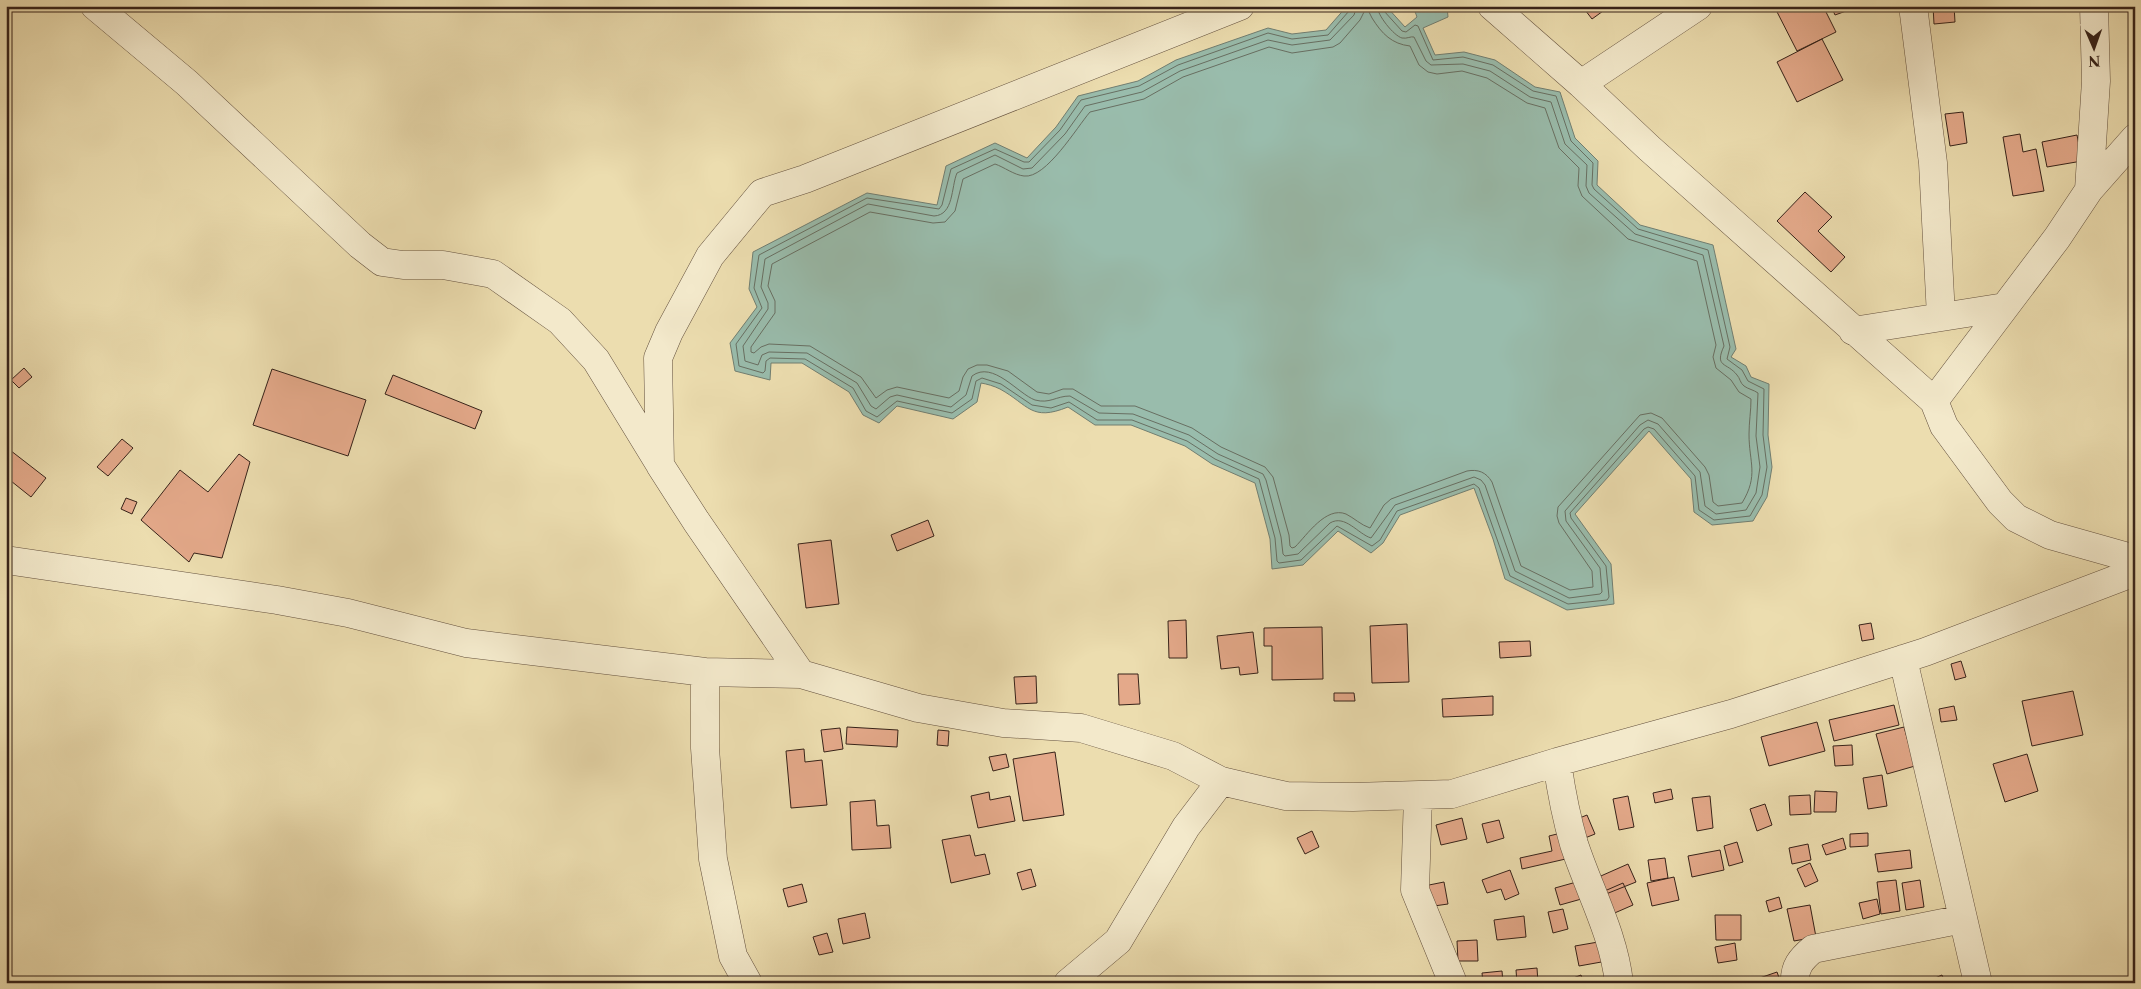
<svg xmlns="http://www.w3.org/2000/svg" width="2141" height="989" font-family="'Libre Caslon Text',serif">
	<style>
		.water { fill: #99bcac; stroke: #717e71 }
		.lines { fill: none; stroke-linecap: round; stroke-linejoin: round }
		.shore { stroke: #686f62; stroke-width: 1 }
		.building { fill: #e4a98a; stroke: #362219 }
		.street-casing { stroke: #64513e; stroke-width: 29 }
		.street { stroke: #f3e9cb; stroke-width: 28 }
	</style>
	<rect width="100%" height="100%" fill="#ecddaf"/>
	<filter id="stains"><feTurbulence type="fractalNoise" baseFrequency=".004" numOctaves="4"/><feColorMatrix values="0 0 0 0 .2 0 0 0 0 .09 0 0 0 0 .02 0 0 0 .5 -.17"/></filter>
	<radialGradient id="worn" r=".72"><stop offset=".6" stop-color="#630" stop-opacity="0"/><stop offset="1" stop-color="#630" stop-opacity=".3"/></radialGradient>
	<path class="water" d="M1347 6H1386L1405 27 1417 17 1413 6H1447L1448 17 1423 28 1435 55 1464 52 1495 60 1535 87 1560 92 1575 138 1598 161 1597 185 1640 225 1713 245 1736 349 1731 357 1746 366 1751 377 1769 384 1768 435 1772 467 1767 497 1753 521 1712 525 1694 512 1691 479 1649 431 1575 514 1611 564 1614 604 1567 610 1505 579 1493 539 1474 488 1400 515 1383 543 1371 553 1338 531 1303 565 1272 569 1270 539 1255 483 1212 464 1185 446 1131 425H1095L1068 407C1031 422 1029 405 1000 389 994 386 987 384 981 383L977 402 953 419 897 406 879 423 863 415 849 392 802 363H771L770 380 735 371 730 343 757 307 749 289 753 252 867 193 937 205 946 166 995 143 1027 158 1056 127 1078 96 1138 81 1176 60 1268 28 1292 34 1326 30Z"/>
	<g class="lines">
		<path class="shore" d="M1351 6 1349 11 1328 35 1292 39 1268 33 1178 65 1139 86 1081 100 1060 130 1029 162H1024L995 149 951 169 942 205 939 209 867 198 759 255 754 288 762 308 736 344 739 366 763 373 765 371 766 361 770 358 805 359 853 388 866 411 877 417 897 401 952 413 972 399 976 381 982 378 1001 384 1032 405 1051 408 1069 402 1097 420H1132L1187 441 1215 459 1259 479 1275 538 1277 561 1279 563 1301 560 1337 526 1372 546 1380 540 1397 511 1474 484 1479 488 1510 576 1568 604 1607 600 1609 597 1606 566 1571 518 1570 513 1644 429 1648 427 1654 429 1695 476 1699 510 1714 520 1750 516 1762 495 1767 467 1763 435 1764 389 1748 381 1742 370 1727 359 1730 347 1708 250 1638 229 1594 189 1592 185 1593 163 1571 141 1556 96 1533 91 1493 65 1463 57 1433 60 1418 26 1415 25 1406 32 1402 31 1384 11 1383 6
			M1357 6 1354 15 1330 40 1292 45 1268 40 1180 71 1142 92 1085 106 1065 134 1032 168 1023 169 995 155 957 173C951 187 954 215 934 216L868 204 765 259 761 287 768 303V309L743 346 745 361 758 365 762 355 769 352 807 353 857 383 871 406 876 409 890 397 897 395 951 407 966 395 972 376C993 360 1018 394 1035 400 1050 404 1056 396 1070 396L1099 413 1133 414 1189 435 1218 454 1263 474 1266 480 1281 537 1283 554 1285 556 1298 554 1330 523C1345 514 1358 534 1371 538L1395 505 1474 477 1481 480 1485 485 1515 571 1569 598 1600 594 1602 592 1600 568 1566 521 1565 511 1640 425 1648 420 1658 424 1700 472 1705 506 1716 514 1746 510 1756 493 1760 467 1756 436 1758 393C1754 390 1748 389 1744 386 1740 383 1740 378 1737 375 1727 362 1714 368 1724 346L1703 255 1635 234 1589 193 1586 186 1587 165 1565 144 1551 102 1530 97 1490 71 1463 64 1431 65 1426 61 1414 37C1411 36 1407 39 1402 38 1394 36 1377 15 1377 6
			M1365 6 1366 8 1360 20 1340 43 1333 47 1292 53 1269 47 1183 77 1144 99 1090 112C1077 127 1046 179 1024 176 1014 175 1004 167 995 164L963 179 955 211 945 222 933 223 870 212 772 264 768 286 775 301V313L751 347V352L754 353 761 347 769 344 810 346 861 377 876 398 887 390 897 387 949 398 959 391 963 377 968 369 977 365H987L1008 371 1037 392 1049 394 1063 389H1073L1101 406H1135L1192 428 1221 447 1265 467 1273 477 1289 535 1290 546 1292 548 1295 547C1307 535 1326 506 1346 514 1354 518 1361 525 1370 528L1384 505 1391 499 1467 471C1478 469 1486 472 1492 482L1521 566 1570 590 1593 587 1592 571 1559 523 1557 516 1558 507 1640 415 1651 413 1662 418 1705 467 1709 475 1713 502 1718 506 1742 503C1759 475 1749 463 1749 434 1749 422 1751 411 1751 399L1739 392 1731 380 1716 368 1713 357 1716 345 1697 261 1628 239 1582 196 1578 186 1579 168 1559 148 1545 108 1527 103 1487 78 1462 71 1437 74 1428 72 1419 65 1410 46C1392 44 1382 34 1372 18 1370 15 1369 11 1367 8L1369 6"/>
	</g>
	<path class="building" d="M1582 6H1610L1592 19Z
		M1774 6H1823L1836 32 1797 51Z
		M1831 6H1860L1835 15Z
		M1933 6H1954L1955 22 1934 24Z
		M1822 39 1843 80 1797 102 1777 62Z
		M1963 112 1967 143 1950 146 1945 114Z
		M2020 134 2023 152 2036 149 2044 191 2013 196 2003 137Z
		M2077 135 2082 161 2047 167 2042 142Z
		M1805 192 1832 217 1818 231 1845 257 1831 272 1777 221Z
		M24 368 32 377 19 388 11 380Z
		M272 369 366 400 348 456 253 425Z
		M393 375 482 411 475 429 385 394Z
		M122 439 133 448 108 476 97 467Z
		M6 447 46 478 31 497 6 477Z
		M239 454 250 462 222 558 194 553 189 562 141 520 180 470 208 492Z
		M126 498 137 502 132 514 121 509Z
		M928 520 934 536 897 551 891 535Z
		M831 540 839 604 806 608 798 544Z
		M1186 620 1187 658H1169L1168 621Z
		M1871 623 1874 639 1862 641 1859 625Z
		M1407 624 1409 682 1372 683 1370 626Z
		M1322 627 1323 679 1272 680V646H1264V628Z
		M1253 632 1258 673 1240 675 1239 667 1221 669 1217 636Z
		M1530 641 1531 656 1500 658 1499 642Z
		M1961 661 1966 677 1955 680 1951 664Z
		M1118 674H1138L1140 704 1119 705Z
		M1036 676 1037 703 1016 704 1014 677Z
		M2073 691 2083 735 2032 746 2022 701Z
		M1334 693H1354L1355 701H1334Z
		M1493 696V715L1443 717 1442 699Z
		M1894 705 1899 725 1834 741 1829 720Z
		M1954 706 1957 720 1941 722 1939 709Z
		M1817 722 1825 751 1769 766 1761 737Z
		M847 727 898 730 897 747 846 744Z
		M1904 727 1915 766 1887 774 1876 734Z
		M840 728 843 749 824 752 821 730Z
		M938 730 949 731 948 746 937 745Z
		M1852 745 1853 765 1835 766 1833 746Z
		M804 749 805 762 822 760 827 805 791 808 786 751Z
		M1055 752 1064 815 1023 821 1013 759Z
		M1006 754 1009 767 993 771 989 757Z
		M2027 754 2038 791 2005 802 1993 764Z
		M1882 775 1887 806 1868 809 1863 778Z
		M1671 789 1673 799 1655 803 1653 793Z
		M1815 791 1837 792 1836 812H1814Z
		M989 792 990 800 1010 796 1015 821 978 828 971 796Z
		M1810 795 1811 814 1790 815 1789 796Z
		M1628 796 1634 827 1619 830 1613 799Z
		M1710 796 1713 828 1697 831 1692 798Z
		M875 800 877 826 889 825 891 848 852 850 850 802Z
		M1765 804 1772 825 1757 831 1750 809Z
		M1587 815 1595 834 1580 840 1572 821Z
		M1462 818 1467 839 1441 845 1436 825Z
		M1499 820 1504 838 1487 843 1482 824Z
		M1312 831 1319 847 1305 854 1297 838Z
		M1565 832 1570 858 1522 869 1520 858 1552 851 1549 836Z
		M1868 833V846L1850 847V834Z
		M970 835 975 856 985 854 990 874 951 883 942 840Z
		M1843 838 1846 849 1826 855 1822 845Z
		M1737 842 1743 862 1729 866 1724 846Z
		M1808 844 1811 860 1792 864 1789 848Z
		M1720 850 1724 870 1692 877 1688 856Z
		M1910 850 1912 868 1878 872 1875 854Z
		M1665 858 1668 878 1651 881 1648 860Z
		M1810 863 1818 881 1805 887 1797 869Z
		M1628 864 1636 882 1601 896 1594 879Z
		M1031 869 1036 886 1022 890 1017 873Z
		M1510 870 1519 894 1505 900 1501 889 1487 893 1482 880Z
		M1674 877 1679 900 1652 906 1647 883Z
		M1896 880 1900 911 1881 914 1877 882Z
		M1920 880 1924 907 1906 910 1902 883Z
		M1580 881 1585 898 1560 905 1555 888Z
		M1444 882 1448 904 1427 907 1424 886Z
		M1623 883 1633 905 1610 915 1600 893Z
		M802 884 807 902 788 907 783 889Z
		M1779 897 1782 908 1769 912 1766 901Z
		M1877 899 1880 914 1863 919 1859 903Z
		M1810 905 1816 937 1794 941 1787 909Z
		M1563 909 1568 929 1553 933 1548 912Z
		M865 913 870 938 843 944 838 919Z
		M1715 915H1741V940H1716Z
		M1524 916 1526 937 1497 940 1494 920Z
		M827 933 833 952 819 955 813 937Z
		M1477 940 1478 961H1458L1457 941Z
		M1604 941 1607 961 1579 966 1575 946Z
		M1735 943 1737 960 1718 963 1715 947Z
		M1537 968 1538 983H1517L1516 970Z
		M1502 971 1503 983H1483L1482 973Z
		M1777 972 1781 983H1752L1751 981Z
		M1581 975 1584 983H1563V982Z
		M1942 975 1945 983H1929L1928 981Z
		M1701 978H1717L1718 983H1701Z"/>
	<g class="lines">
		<defs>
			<path id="street" d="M95 6 187 83 360 245 382 262 403 265H443L493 274 560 321 596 360 659 463
				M1492 6 1581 84 1649 148 1934 401 1944 426 2000 502 2016 518 2050 535 2135 559
				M1913 6 1933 163 1941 316
				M1581 84 1698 6
				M2089 190 2096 81 2094 6
				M1853 331 2005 307
				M1934 401 2057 238 2089 190 2135 138
				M6 560 277 600 348 613 466 643 705 672 801 674 918 708 1003 723 1081 728 1173 756 1221 781 1286 796 1353 797 1452 794 1557 762 1731 714 1925 652 2135 572
				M1903 659 1978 983
				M705 672V748L713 859 733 956 748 983
				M801 674 696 521 660 465 658 358 669 332 710 256 762 193 805 179 1240 6
				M1557 762C1561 790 1566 817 1574 844 1589 890 1614 935 1619 983
				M1418 796 1415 890 1453 983
				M1068 983 1118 941 1186 827 1221 781
				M1795 983C1794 967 1801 959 1813 949L1963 919"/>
		</defs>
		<use href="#street" class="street-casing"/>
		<use href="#street" class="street"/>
	</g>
	<rect width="2141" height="989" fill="none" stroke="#ecddaf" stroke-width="25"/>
	<rect x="8" y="8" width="2126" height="974" fill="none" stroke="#362219" stroke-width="2.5"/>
	<rect x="12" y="12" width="2116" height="964" fill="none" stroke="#362219"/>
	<g transform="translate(2094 48) rotate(178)" stroke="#f3e9cb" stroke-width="4" paint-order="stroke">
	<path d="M0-4L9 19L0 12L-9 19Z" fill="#362219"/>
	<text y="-8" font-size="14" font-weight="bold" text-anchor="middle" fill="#362219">N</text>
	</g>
	<rect width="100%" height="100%" filter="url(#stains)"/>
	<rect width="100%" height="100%" fill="url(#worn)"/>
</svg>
